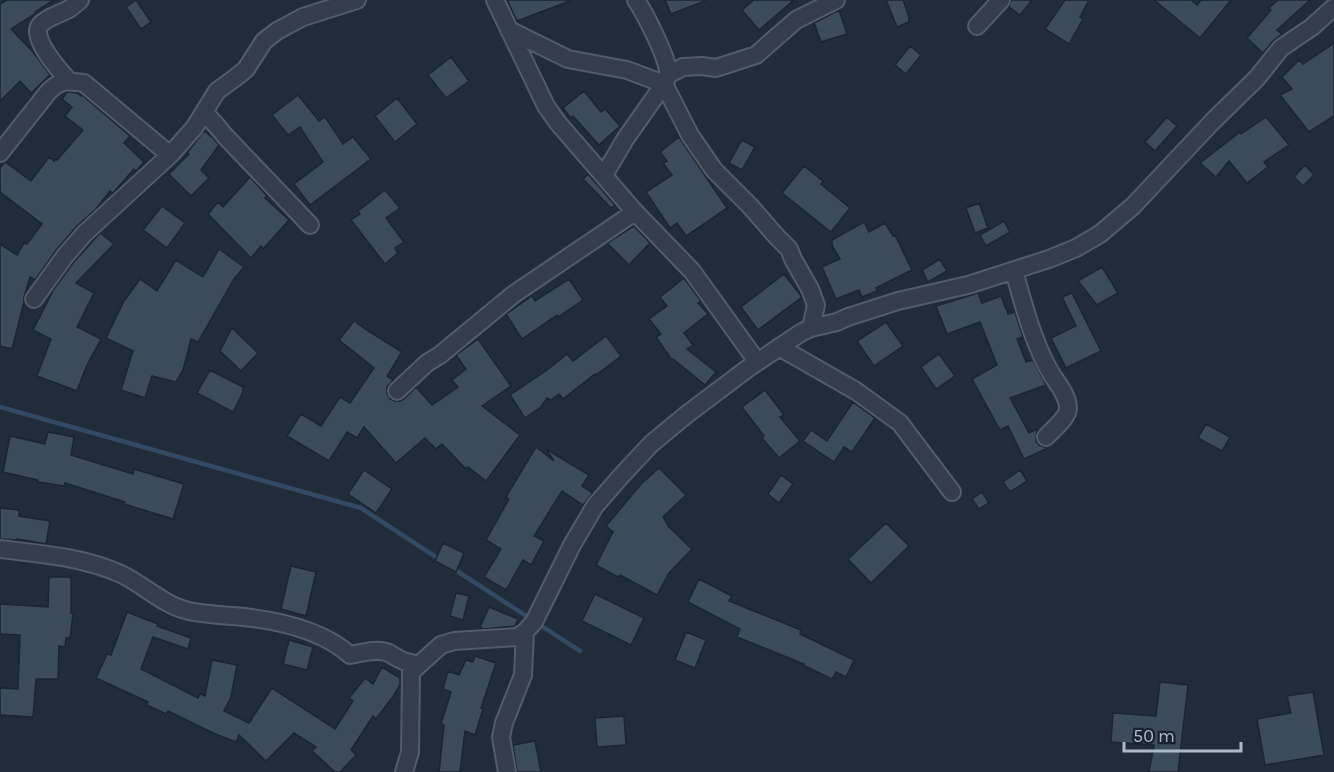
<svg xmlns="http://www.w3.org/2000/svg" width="1334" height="772" font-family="Karla,sans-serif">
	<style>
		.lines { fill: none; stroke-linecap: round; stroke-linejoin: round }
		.stream { stroke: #324963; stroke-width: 4.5 }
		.building { fill: #3c4b5a; stroke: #1b2531; stroke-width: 1.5 }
		.street-casing { stroke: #515c68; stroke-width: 20 }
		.street { stroke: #343e4a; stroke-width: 16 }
	</style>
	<rect width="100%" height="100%" fill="#202c3a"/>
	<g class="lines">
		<path class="stream" d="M0 407 361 508 442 561
			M454 569 580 651"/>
	</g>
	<path class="building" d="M7 0H54L35 12V14L11 29 34 53 50 75 31 93 20 81 0 101V4Z
		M136 0 151 22 141 29 126 7Z
		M507 0H570V1L517 21Z
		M665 0H705V1L671 14Z
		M754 0H794L759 30 742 10Z
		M886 0H903L909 17V22L897 27Z
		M1011 0H1032L1020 15 1009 7Z
		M1065 0H1089L1080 17 1083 19 1069 44 1045 29Z
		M1154 0H1191L1197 5 1201 0H1231L1200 38Z
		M1278 0H1310L1277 30 1282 34 1273 41 1263 53 1247 38 1271 10 1269 8Z
		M839 10 847 34 821 42 814 23Z
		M1334 43V116L1309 132 1280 95 1292 89 1282 77 1299 60 1303 64Z
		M910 46 921 55 906 74 895 65Z
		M451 57 469 81 446 98 428 75Z
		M584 91 601 112 605 109 620 126 599 145 573 116 571 118 563 108Z
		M67 92 77 93 81 96 82 95 130 136 124 143 144 162 136 171 134 169 113 193 110 191 96 209 77 226 57 249 35 280 30 277 24 297V302L12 349 0 346V244L17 255 24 243 27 244 42 224 0 192V168L5 162 31 181 49 157 54 161 55 159 57 160 83 130 65 116 72 107 62 99Z
		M298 95 319 121 325 117 343 144 353 137 371 159 310 205 294 184 323 162 300 127 288 135 272 115Z
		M397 98 417 124 395 142 375 116Z
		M1167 117 1177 126 1155 151 1145 142Z
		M1266 117 1289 145 1264 162 1268 167 1247 183 1229 161 1216 177 1200 163 1240 132 1241 134Z
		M204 131 213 138 219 145 201 170 209 178 191 196 169 174 189 154 187 153Z
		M679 137 727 208 686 236 677 223 670 228 646 192 672 175 663 163 667 161 660 152Z
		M742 140 755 147 742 170 729 163Z
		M1305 165 1314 175 1303 186 1294 177Z
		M804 166 823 181 821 184 850 208 831 232 782 193Z
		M588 174 615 205 611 208 583 179Z
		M250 177 267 196 265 198 289 220 263 249 261 246 251 258 208 214 218 202 223 207Z
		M385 190 400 208 386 218 404 242 395 248 398 253 385 264 351 220 360 214 358 211Z
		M979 203 988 228 975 233 966 208Z
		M162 206 185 223 167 248 143 230Z
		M1004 221 1010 232 986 246 980 235Z
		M864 222 869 232 885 223 893 236 895 235 912 270 876 288 877 291 862 297 859 290 836 299 822 267 840 259 832 245V240Z
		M634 226 650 243 629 265 607 243Z
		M100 233 114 244 76 283 94 293 77 327 101 339 86 367 77 391 37 376 51 339 33 330 54 289 73 263Z
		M219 249 244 267 234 279 198 342 191 339 183 370 176 382 152 376 145 398 121 390 133 351 106 338 124 301 140 279 157 291 176 260 203 277Z
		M940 259 947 271 928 282 922 270Z
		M1102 267 1118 293 1097 305 1078 281Z
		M784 274 802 297 758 330 741 307Z
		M684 278 701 301 698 303 708 314 684 333 693 345 687 349 716 372 705 385 673 359 672 360 656 337 661 334 649 319 667 306 660 297Z
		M569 279 583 300 558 317 557 315 522 339 506 314 532 296 535 301Z
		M978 293 982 303 1001 296 1008 314 1015 312 1023 337 1017 339 1026 362 1033 360 1046 385 1010 398 1029 433 1037 429 1036 441 1039 445 1045 447 1046 449 1024 459 1008 426 1000 430 972 379 997 365 980 322 947 334 936 306Z
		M1072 293 1101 351 1066 368 1051 338 1076 326 1062 297Z
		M354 321 368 331 402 352 387 376 393 380 387 387V394L390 399 395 401H400L404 399 416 387 432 405 458 387 452 380 466 369 456 355 478 339 511 386 482 406 520 435 486 481 468 467 466 469 442 444 436 449 425 438 396 463 364 427 357 438 347 432 329 461 287 436 301 414 321 426 340 397 350 403 374 368 339 340Z
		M886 322 903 346 874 366 857 341Z
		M232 328 258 353 241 371 220 351Z
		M606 336 621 356 596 375 595 374 563 399 559 394 551 400 547 398 541 407 525 418 510 395 547 370 567 354 573 361Z
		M939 354 955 376 936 389 921 367Z
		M210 370 243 387V392L233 412 197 393Z
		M765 390 784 415 780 417 800 441 779 458 762 438 764 436 742 407Z
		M853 402 875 418 852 452 844 447 834 462 803 441 811 430 827 441Z
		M1206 424 1230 437 1222 451 1198 438Z
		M48 432 74 437 71 455 133 474 134 469 184 484 173 519 124 504 125 502 65 483 64 486 38 482V480L3 472 10 436 45 444Z
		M536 447 554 461 546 449 589 475 582 486 593 493 583 505 562 491 534 536 544 541 531 565 523 560 506 590 484 577 501 549 486 540 509 499 506 497Z
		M659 468 686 495 663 517 669 527 692 549 669 573 657 595 620 575 618 577 596 565 613 532 606 526 642 483Z
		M364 470 392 489 376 513 348 494Z
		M1020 470 1027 481 1010 492 1003 482Z
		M781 475 793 484 779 503 768 494Z
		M982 492 989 503 979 509 972 499Z
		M0 508 19 510V516L50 521 46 544 17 539V540L0 539Z
		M886 523 909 546 871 583 848 559Z
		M443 543 464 553 456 572 435 561Z
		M291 566 316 572 306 616 281 609Z
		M49 577H71V613L73 614 70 638H66L65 647 59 646 58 679H36L33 717 0 715V688L18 689 20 635 0 634V604L48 607Z
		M699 579 732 596 729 601 801 630 800 634 854 660 846 677 836 672 832 679 803 665 804 664 737 637 740 629 688 602Z
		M456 593 469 596 463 620 450 616Z
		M595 594 644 618 631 645 582 621Z
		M489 607 518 619 515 626 484 629 480 627Z
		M127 612 158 624 157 626 191 638 188 649 153 637 141 669 198 698 200 694 205 696 212 660 237 665 231 697 224 711 249 723 272 688 335 729 353 701 349 698 365 678 373 684 382 667 400 678V685L394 695 376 719 373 716 351 750 356 755 340 772H335L312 751 316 747 294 733 266 761 239 735 236 742 213 733 168 711 166 714 147 705 148 702 96 678 107 654 111 655Z
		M686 632 706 640 695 668 675 660Z
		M289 640 313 647 307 670 283 664Z
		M475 656 496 663 481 708 483 709 475 735 465 731 460 772H439L444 725 441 724 451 692 443 689 448 671 459 675 466 660 473 662Z
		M1160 682 1188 685 1178 772H1149L1154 745 1111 742 1113 713 1156 716Z
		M1313 692 1324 755 1265 765 1257 719 1291 713 1287 696Z
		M624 716 626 745 597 747 595 718Z
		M535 741 541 772H517L513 745Z"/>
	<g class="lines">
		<defs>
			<path id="street" d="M495 0 546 106 558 123 635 212 692 271 756 360
				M977 26 1001 0
				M509 30 568 59 627 70 664 84 690 135 714 170 750 206 777 237 789 249 793 259 810 289 816 305 811 328
				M668 75 683 67 702 66 716 68 756 55 796 20 836 0
				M69 81C60 71 30 38 40 25 47 17 60 14 69 9 73 6 77 3 80 0
				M204 112 216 125 226 137 310 225
				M0 153 49 91C62 79 66 81 84 83L170 155
				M604 175 626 138 664 84C665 81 667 79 668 76 671 63 644 12 636 0
				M1014 271C1024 306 1033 343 1052 375 1058 384 1068 396 1068 408 1068 418 1053 429 1046 437
				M34 299 65 256 85 233 170 155 194 128 217 91 235 78 246 69 264 41 277 31 303 17 357 0
				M779 347 856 391 900 423 952 492
				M397 391 427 363 440 355 514 294 635 212
				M0 549C40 554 84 557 121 574 144 585 163 605 189 611 207 615 226 615 244 617 280 621 322 630 350 655 362 653 377 648 389 653 396 657 402 662 411 663V672L441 645 454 641 517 637 525 632 534 622 572 545 595 506 622 475 651 444 686 415 747 369 802 332 811 328 837 322 848 317 898 301 968 285 1049 259 1076 248 1100 234 1133 206 1212 122 1257 78 1281 48 1312 27 1334 7
				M404 772 410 752 411 672
				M507 772 501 737 504 723 523 675 525 632"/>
		</defs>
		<use href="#street" class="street-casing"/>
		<use href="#street" class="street"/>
	</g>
	<path d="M1124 742v9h117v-9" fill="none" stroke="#aeb9c7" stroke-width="3"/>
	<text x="1133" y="742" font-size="18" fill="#aeb9c7" stroke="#19232f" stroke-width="4.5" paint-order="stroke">50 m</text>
</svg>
